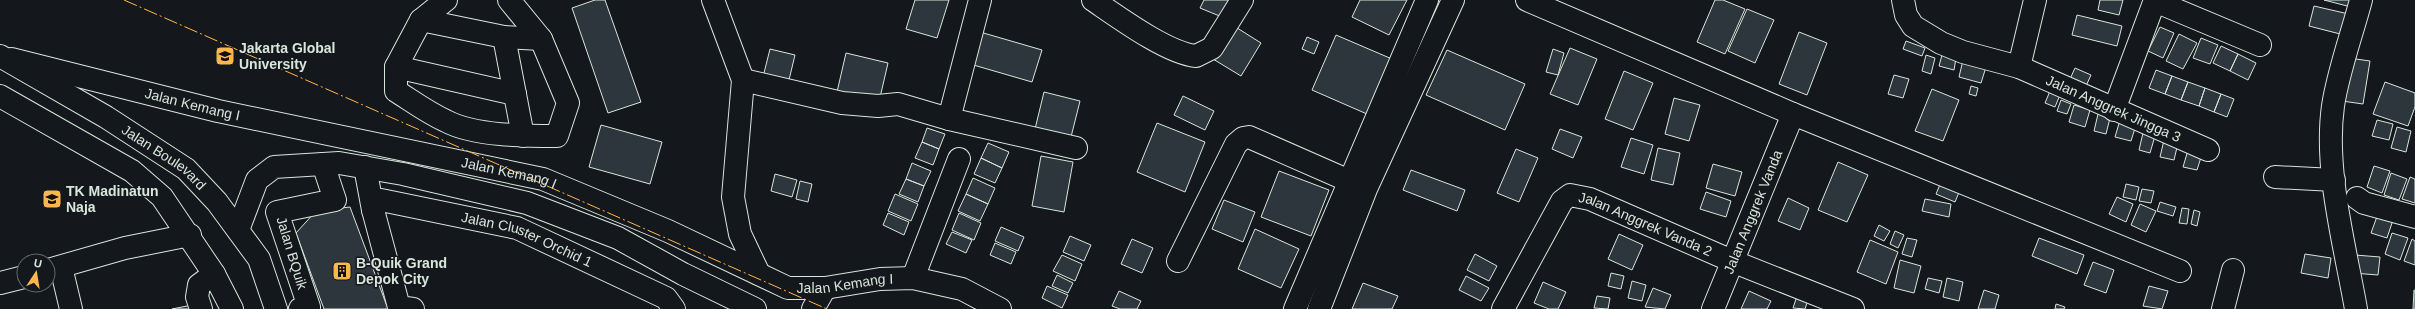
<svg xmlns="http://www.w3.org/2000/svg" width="2415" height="309" font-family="Arial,sans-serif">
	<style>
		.building { fill: #2c363c; stroke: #d8e6dc }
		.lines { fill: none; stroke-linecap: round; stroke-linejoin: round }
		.minor-casing { stroke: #d8e6dc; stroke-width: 24 }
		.major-casing { stroke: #d8e6dc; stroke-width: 24 }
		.minor { stroke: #14181c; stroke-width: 22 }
		.major { stroke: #14181c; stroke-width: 22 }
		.power { stroke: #ffb74d; stroke-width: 1; stroke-dasharray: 14 3 2 3; stroke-linecap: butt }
		.labels { text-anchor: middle; stroke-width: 3; stroke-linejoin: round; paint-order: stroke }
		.poi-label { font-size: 14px; font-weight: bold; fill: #d8e6dc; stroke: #14181c; text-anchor: start }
		.street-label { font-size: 14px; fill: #d8e6dc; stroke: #14181c }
	</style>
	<rect width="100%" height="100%" fill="#14181c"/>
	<path class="building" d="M595 0H605L641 102 608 113 572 8Z
		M915 0H949L937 38 906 29Z
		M1204 0H1229L1222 17 1200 8Z
		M1360 0H1407L1389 35 1352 17Z
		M1715 0H1723L1745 9 1725 54 1697 42Z
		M2100 0H2123L2119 15 2098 10Z
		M2324 0H2357L2355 8Z
		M2314 6 2353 15 2348 36 2309 26Z
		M1747 9 1774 20 1755 63 1728 51Z
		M2077 15 2122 26 2117 46 2072 35Z
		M1234 26 1261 43 1241 76 1213 59Z
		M2160 27 2174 33 2163 58 2148 51Z
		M980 32 1042 50 1032 82 970 64Z
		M1799 32 1827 43 1807 95 1779 84Z
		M2179 34 2197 43 2183 69 2166 61Z
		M1336 35 1392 59 1367 114 1312 90Z
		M1307 37 1319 42 1314 54 1302 49Z
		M2201 38 2218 45 2210 64 2193 58Z
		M1906 41 1925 48 1922 56 1903 49Z
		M2221 46 2238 54 2230 71 2213 63Z
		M1570 48 1597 59 1578 105 1550 94Z
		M770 49 795 55 788 84 763 77Z
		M1553 49 1564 53 1558 75 1546 72Z
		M1447 50 1525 84 1505 130 1426 95Z
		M846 53 888 63 879 102 837 92Z
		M2238 54 2256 63 2248 80 2230 71Z
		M1926 55 1935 58 1931 74 1922 71Z
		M1942 55 1956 58 1954 70 1939 66Z
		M2349 58 2370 61 2363 104 2342 101Z
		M1963 60 1986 67 1981 83 1959 77Z
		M2075 68 2091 75 2086 86 2070 79Z
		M2156 70 2172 76 2165 94 2149 88Z
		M1624 71 1653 83 1633 130 1605 119Z
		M1894 75 1909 79 1903 98 1888 94Z
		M2172 76 2188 82 2181 100 2165 94Z
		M2188 82 2205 88 2199 106 2181 100Z
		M2385 82 2415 93V107L2408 126 2373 114Z
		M1971 86 1978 88 1976 96 1969 94Z
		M2205 88 2221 94 2214 112 2199 106Z
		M1932 89 1959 100 1943 141 1915 131Z
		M2050 91 2060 95 2055 107 2045 103Z
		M1044 92 1080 101 1071 137 1035 129Z
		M2221 94 2234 99 2227 117 2214 112Z
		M1183 96 1214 111 1205 130 1174 115Z
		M1674 98 1700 105 1689 141 1665 134Z
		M2061 100 2071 104 2067 114 2057 111Z
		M2074 105 2090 110 2085 127 2069 122Z
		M2098 114 2110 118 2106 134 2094 131Z
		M2120 120 2136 125 2131 141 2115 137Z
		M2377 120 2393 124 2389 140 2372 136Z
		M1157 123 1205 142 1185 192 1137 172Z
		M601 125 662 142 650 184 589 167Z
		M2397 127 2411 131 2406 152 2391 148Z
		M927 128 945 134 939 149 922 142Z
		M1560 129 1582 137 1573 158 1552 149Z
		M2143 133 2155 136 2150 153 2139 150Z
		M1631 138 1653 145 1644 174 1621 167Z
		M2164 140 2178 143 2174 160 2160 157Z
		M922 142 939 149 933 165 915 158Z
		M988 143 1009 152 1002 168 981 158Z
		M1658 148 1680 153 1673 185 1651 180Z
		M1516 149 1538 158 1519 202 1497 193Z
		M2188 150 2202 154 2197 170 2183 167Z
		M1041 156 1073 162 1064 212 1032 206Z
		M981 158 1002 168 995 183 974 174Z
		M1838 162 1868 175 1847 222 1818 210Z
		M912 163 931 171 924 186 906 179Z
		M1713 164 1742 172 1735 196 1706 188Z
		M2374 166 2390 171 2382 193 2367 187Z
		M1411 170 1465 190 1457 211 1403 190Z
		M1279 171 1329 190 1311 236 1261 217Z
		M2391 173 2407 179 2399 200 2384 195Z
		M775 174 797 180 792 197 771 191Z
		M2410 177 2415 179V203L2402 199Z
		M973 178 995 188 988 204 966 194Z
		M906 179 924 186 918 202 899 194Z
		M800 181 812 184 808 202 796 199Z
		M1941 182 1960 190 1955 202 1936 194Z
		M2126 184 2139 187 2136 200 2123 197Z
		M2142 189 2154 191 2151 203 2139 201Z
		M1706 192 1731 201 1726 217 1700 209Z
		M895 194 918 204 911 221 888 211Z
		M966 194 988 204 980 221 958 211Z
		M2117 197 2133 204 2126 222 2109 214Z
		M1788 198 1809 208 1800 230 1778 221Z
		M1925 199 1951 204 1949 217 1922 211Z
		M1224 200 1255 212 1243 242 1212 229Z
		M2160 202 2176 207 2173 216 2157 211Z
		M2140 204 2156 211 2146 232 2131 225Z
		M350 207 388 309H324L296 233 316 211Z
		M2182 208 2189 209 2187 224 2179 223Z
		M2194 210 2200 212 2197 226 2191 224Z
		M2379 211 2394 217 2387 238 2371 233Z
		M888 213 909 222 904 235 883 225Z
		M959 213 981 223 974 240 952 230Z
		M1879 225 1890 231 1884 241 1874 236Z
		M1001 227 1024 237 1018 251 995 241Z
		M1255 229 1299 249 1281 288 1238 269Z
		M1895 231 1904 235 1898 248 1890 244Z
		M952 232 972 240 966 253 946 244Z
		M2392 233 2408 238 2400 260 2385 254Z
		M1619 234 1643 245 1632 270 1608 259Z
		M1070 236 1091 245 1084 261 1063 252Z
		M1907 238 1917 240 1912 257 1902 254Z
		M2039 238 2084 255 2077 274 2032 256Z
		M1132 239 1153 248 1142 273 1121 264Z
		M2412 239 2415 241V265L2404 261Z
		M1870 240 1898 252 1886 284 1857 272Z
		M995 243 1016 252 1011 264 990 255Z
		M1475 254 1497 266 1489 281 1467 270Z
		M2305 254 2331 258 2328 278 2301 273Z
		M1062 255 1082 264 1075 281 1053 271Z
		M2355 255 2380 257 2378 275 2353 273Z
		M1900 260 1921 266 1914 293 1894 288Z
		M2093 262 2114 270 2106 293 2084 285Z
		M1611 273 1624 276 1621 289 1608 286Z
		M1057 275 1073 283 1068 293 1052 286Z
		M1466 276 1489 288 1481 301 1459 290Z
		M1928 278 1942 281 1939 293 1925 289Z
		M1947 278 1963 282 1959 301 1943 297Z
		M1632 281 1646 285 1642 301 1628 298Z
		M1543 282 1566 292 1558 309H1549L1534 303Z
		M1363 283 1398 296 1392 309H1352Z
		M1047 286 1068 295 1062 308 1042 298Z
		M2149 286 2168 291 2162 309 2143 306Z
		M1653 288 1671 295 1665 309 1645 307Z
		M1984 290 1999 295 1995 309H1978Z
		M2414 290H2415V309H2413Z
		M1119 291 1141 301 1137 309H1120L1112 306Z
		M1749 291 1771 301 1767 309H1741Z
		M1597 296 1610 298 1608 309 1594 308Z
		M1797 296 1808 300 1805 309 1793 308Z
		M2056 304 2065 307 2064 309H2055Z
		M192 305V309H172Z"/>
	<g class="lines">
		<defs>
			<g id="minor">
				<path d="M446 0 421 20 396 67V91C412 101 428 113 446 121 474 136 526 136 557 136L568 103 541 39 509 0"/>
				<path d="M713 0 743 80 733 197 740 234 759 274"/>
				<path d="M1093 0C1118 17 1167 53 1196 56L1212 48 1242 0"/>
				<path d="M1527 0 1793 114 2180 271"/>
				<path id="s1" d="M1903 0 1906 15 1913 26 1941 43 1963 52 2019 67 2208 150"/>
				<path d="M2155 1 2260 45"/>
				<path d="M421 20 504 37 541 39"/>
				<path d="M504 37 523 136"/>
				<path id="s2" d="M11 59 218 111 543 179 668 231 788 288H825L880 279 913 278 962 289 1000 309"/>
				<path d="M396 67 515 94"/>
				<path d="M2019 67 2035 0"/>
				<path d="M743 80 842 103 878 106 898 104 949 119 1076 148"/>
				<path d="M2114 110 2155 0"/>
				<path d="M949 119 980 0"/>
				<path d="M365 167 373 210"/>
				<path d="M2275 177 2334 180"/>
				<path d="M2357 198 2364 203 2415 217"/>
				<path d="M238 230 257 180 274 167 339 163 403 174 527 203 618 238 683 274 755 309"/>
				<path d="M1178 261 1236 144 1243 138 1249 137 1363 187"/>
				<path d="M61 267 71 309"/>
				<path d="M48 270 125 248 190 235"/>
				<path d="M913 278 959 159"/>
				<path d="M0 283 24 277"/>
				<path d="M201 309 197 297 199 285 214 274"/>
				<path d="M300 309 309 307 277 212 335 200 323 164"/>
				<path id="s3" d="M413 309 399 307 373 210 381 200 517 228 666 298 674 309"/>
				<path d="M813 309 825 288"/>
				<path d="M1295 309 1427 0"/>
				<path d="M1319 309 1366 189 1453 0"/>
				<path id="s4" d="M1503 309 1562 201 1570 195 1590 199 1732 261 1853 309"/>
				<path id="s5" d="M1713 309 1793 114"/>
				<path d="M2223 309 2233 270"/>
				<path d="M2356 309C2345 246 2324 170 2333 106 2338 72 2352 34 2361 0"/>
			</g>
			<g id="major">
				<path id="s6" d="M0 56 106 117 186 169 217 202 259 259 276 309"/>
				<path d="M0 96 132 171 162 197 214 274 232 309"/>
			</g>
		</defs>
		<use href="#minor" class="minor-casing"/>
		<use href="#major" class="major-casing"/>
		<use href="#minor" class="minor"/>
		<use href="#major" class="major"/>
		<path class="power" d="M124 0 827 309"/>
	</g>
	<defs>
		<symbol id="university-square" viewBox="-11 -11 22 22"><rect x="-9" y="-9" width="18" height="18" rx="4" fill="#ffb74d" stroke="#14181c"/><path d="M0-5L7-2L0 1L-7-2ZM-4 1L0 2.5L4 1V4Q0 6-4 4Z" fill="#111"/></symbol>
		<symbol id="school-square" viewBox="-11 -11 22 22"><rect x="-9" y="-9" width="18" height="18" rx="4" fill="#ffb74d" stroke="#14181c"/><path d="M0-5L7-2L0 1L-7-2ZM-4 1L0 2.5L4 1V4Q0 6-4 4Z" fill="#111"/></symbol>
		<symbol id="building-square" viewBox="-11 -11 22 22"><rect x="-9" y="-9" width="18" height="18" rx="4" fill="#ffb74d" stroke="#14181c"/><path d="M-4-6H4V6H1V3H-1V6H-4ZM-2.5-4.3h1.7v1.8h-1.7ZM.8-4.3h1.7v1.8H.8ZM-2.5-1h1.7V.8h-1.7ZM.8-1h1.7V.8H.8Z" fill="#111"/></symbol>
	</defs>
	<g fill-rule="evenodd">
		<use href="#university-square" x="214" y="45" width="22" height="22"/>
		<use href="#school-square" x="41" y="188" width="22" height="22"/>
		<use href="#building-square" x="331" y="260" width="22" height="22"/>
	</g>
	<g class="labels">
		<g class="poi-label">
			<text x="239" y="53">Jakarta Global<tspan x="239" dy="16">University</tspan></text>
			<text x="66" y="196">TK Madinatun<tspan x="66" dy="16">Naja</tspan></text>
			<text x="356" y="268">B-Quik Grand<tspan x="356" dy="16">Depok City</tspan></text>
		</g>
		<g class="street-label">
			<text dy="5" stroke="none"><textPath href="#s2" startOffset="187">Jalan Kemang I</textPath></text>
			<text dy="5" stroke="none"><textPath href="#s1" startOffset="246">Jalan Anggrek Jingga 3</textPath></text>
			<text dy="5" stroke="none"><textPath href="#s6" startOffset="193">Jalan Boulevard</textPath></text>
			<text dy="5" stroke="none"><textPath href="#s2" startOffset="511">Jalan Kemang I</textPath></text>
			<text dy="5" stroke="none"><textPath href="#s5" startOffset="105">Jalan Anggrek Vanda</textPath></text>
			<text dy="5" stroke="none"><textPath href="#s4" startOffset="214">Jalan Anggrek Vanda 2</textPath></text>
			<text dy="5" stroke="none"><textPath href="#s3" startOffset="279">Jalan Cluster Orchid 1</textPath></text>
			<text transform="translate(292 253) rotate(73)" y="5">Jalan BQuik</text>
			<text dy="5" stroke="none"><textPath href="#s2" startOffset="871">Jalan Kemang I</textPath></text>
		</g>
	</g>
	<g transform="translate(36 273) rotate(12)"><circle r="19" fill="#14181c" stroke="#626a69"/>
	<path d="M0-3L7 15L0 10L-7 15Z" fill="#ffb74d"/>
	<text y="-6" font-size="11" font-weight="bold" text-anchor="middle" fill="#d8e6dc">U</text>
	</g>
</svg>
